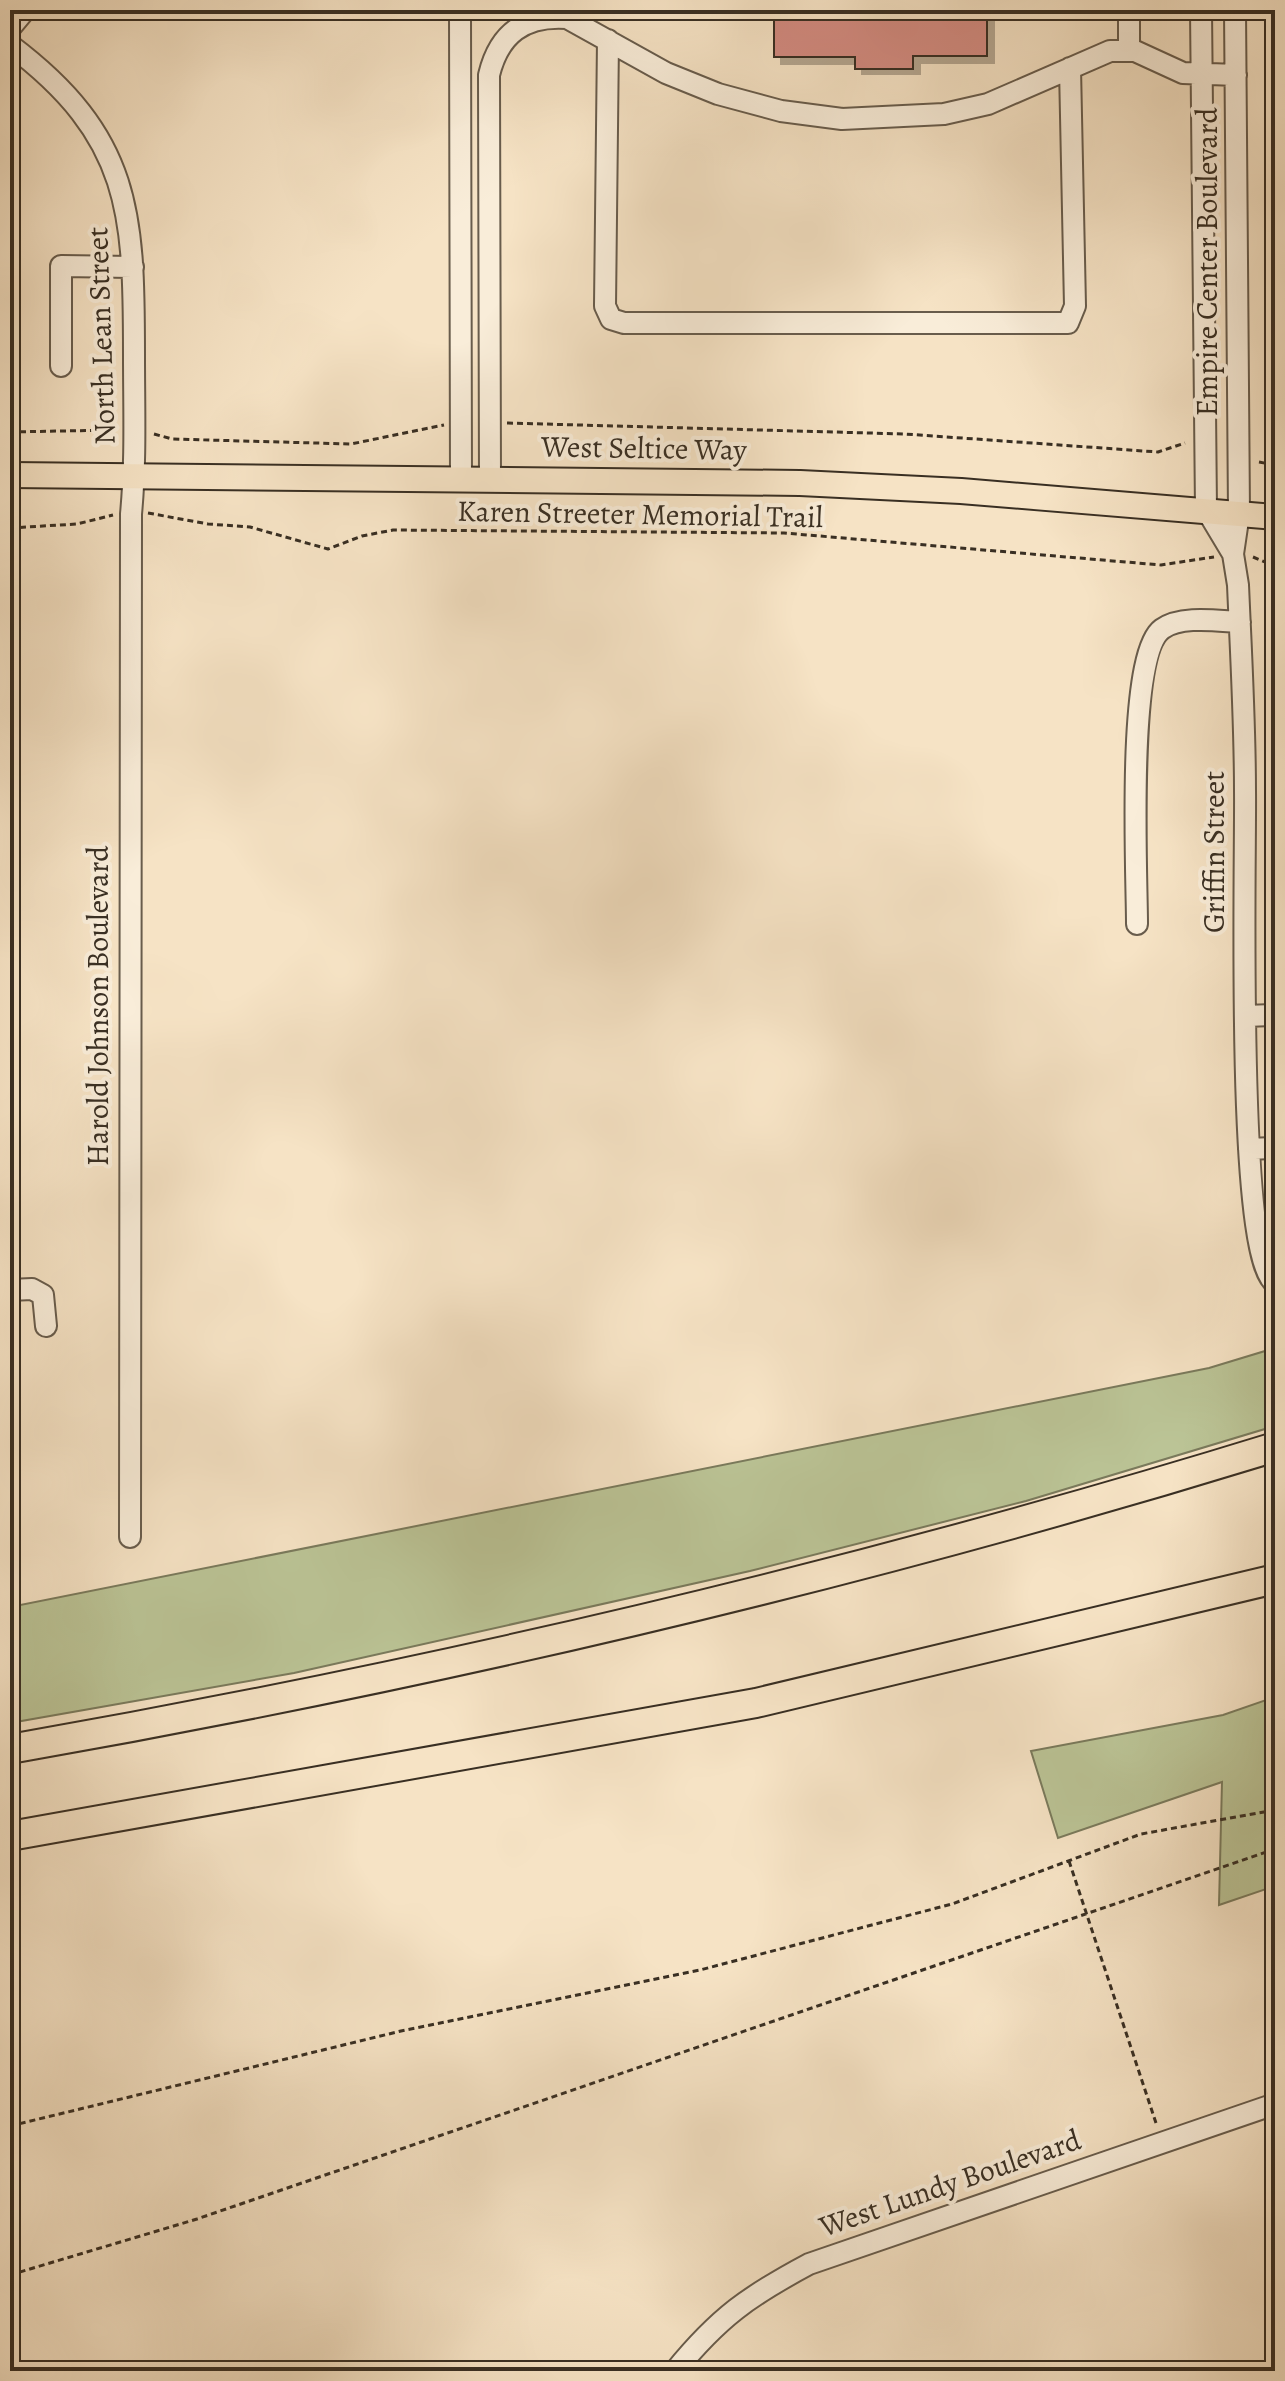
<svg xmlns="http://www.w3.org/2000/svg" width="1285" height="2381" font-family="Alegreya,serif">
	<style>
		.green { fill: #bbc496; stroke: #7a7a5c; stroke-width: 2 }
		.building { fill: #d38b81; stroke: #392f23; stroke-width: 2; filter: url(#shadow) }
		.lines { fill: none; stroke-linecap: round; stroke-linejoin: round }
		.minor-casing { stroke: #685c4c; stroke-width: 24 }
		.major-casing { stroke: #392f23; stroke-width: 28 }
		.highway-casing { stroke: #392f23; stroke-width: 32 }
		.path { stroke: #392f23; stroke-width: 3; stroke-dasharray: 6 4; stroke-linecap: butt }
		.minor { stroke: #f9edd9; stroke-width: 20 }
		.major { stroke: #f6e3c5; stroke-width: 24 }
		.highway { stroke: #f6e3c5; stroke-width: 28 }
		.labels { text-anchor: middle; stroke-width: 8; stroke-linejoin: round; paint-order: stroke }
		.street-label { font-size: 30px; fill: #392f23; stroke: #f9edd9 }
	</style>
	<defs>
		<filter id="shadow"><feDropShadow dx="7" dy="7" stdDeviation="0" flood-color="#0004"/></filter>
	</defs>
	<rect width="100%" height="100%" fill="#f6e3c5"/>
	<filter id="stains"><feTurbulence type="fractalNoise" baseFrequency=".0025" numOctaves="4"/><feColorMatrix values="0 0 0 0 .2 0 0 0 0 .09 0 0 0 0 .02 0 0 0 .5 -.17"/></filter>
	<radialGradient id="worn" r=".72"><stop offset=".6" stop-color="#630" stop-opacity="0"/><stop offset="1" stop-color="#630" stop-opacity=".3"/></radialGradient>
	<path class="green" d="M1275 1348V1426L1026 1501 750 1571 294 1673 10 1723V1607L1209 1368Z
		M1275 1697V1886L1219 1905 1222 1782 1058 1838 1031 1751 1223 1715Z"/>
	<path class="building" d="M774 10H987V56H913V69H855V57H774Z"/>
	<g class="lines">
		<defs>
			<path id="minor" d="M460 10 461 479
				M1129 10V51
				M1201 10 1206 509 1233 554
				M1235 10 1239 513 1233 554 1238 585C1241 654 1245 723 1245 791 1246 857 1235 1257 1275 1283
				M10 28 25 10
				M608 40 605 306 611 319 624 323H1068L1075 306 1070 68
				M10 45C132 137 134 213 134 356 134 409 136 461 131 514L130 1537
				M61 366V266L133 267
				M490 479 489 75C499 34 524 15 567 18L666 73 718 94 781 111 842 119 944 114 988 104 1110 51H1135L1183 73 1236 75
				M1137 924C1137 874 1126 655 1162 629 1181 615 1218 621 1240 622
				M1246 1016 1275 1015
				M1249 1149 1275 1148
				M10 1290 32 1289 43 1295 46 1326
				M675 2371C719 2317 749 2296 809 2264L1275 2104"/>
			<path id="major" d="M10 475 800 483 961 491 1275 517"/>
			<path id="highway" d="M10 1749C438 1674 860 1575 1275 1447
				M10 1836 756 1703 1275 1579"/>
		</defs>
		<use href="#minor" class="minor-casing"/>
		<use href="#major" class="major-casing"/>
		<use href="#highway" class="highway-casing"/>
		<path class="path" d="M507 423 905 434 1158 452 1185 443
			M10 432 115 430
			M154 434 172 439 351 444 444 425
			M1259 462 1275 465
			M148 513 208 524 250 527 328 549 362 536 393 530 784 533 1161 565 1214 557
			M10 528 77 524 113 515
			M1253 557 1275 566
			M1069 1861 1156 2123
			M10 2126 401 2031 700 1970 952 1904 1141 1834 1275 1810
			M10 2275 197 2219 1275 1849"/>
		<use href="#minor" class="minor"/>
		<use href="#major" class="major"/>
		<use href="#highway" class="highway"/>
	</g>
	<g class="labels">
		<g class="street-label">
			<text transform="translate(1207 262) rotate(-90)" y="10">Empire Center Boulevard</text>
			<text transform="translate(101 336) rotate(-92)" y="10">North Lean Street</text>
			<text transform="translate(644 448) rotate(1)" y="10">West Seltice Way</text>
			<text transform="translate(640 514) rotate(1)" y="10">Karen Streeter Memorial Trail</text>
			<text transform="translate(1214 852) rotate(-90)" y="10">Griffin Street</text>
			<text transform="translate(98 1006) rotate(-90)" y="10">Harold Johnson Boulevard</text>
			<text transform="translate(950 2183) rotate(-19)" y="10">West Lundy Boulevard</text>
		</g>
	</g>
	<rect width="1285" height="2381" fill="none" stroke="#f6e3c5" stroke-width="40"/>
	<rect x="12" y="12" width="1261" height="2357" fill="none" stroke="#392f23" stroke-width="4"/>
	<rect x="20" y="20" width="1245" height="2341" fill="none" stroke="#392f23" stroke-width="2"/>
	<rect width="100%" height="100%" filter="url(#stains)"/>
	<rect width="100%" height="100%" fill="url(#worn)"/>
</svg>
